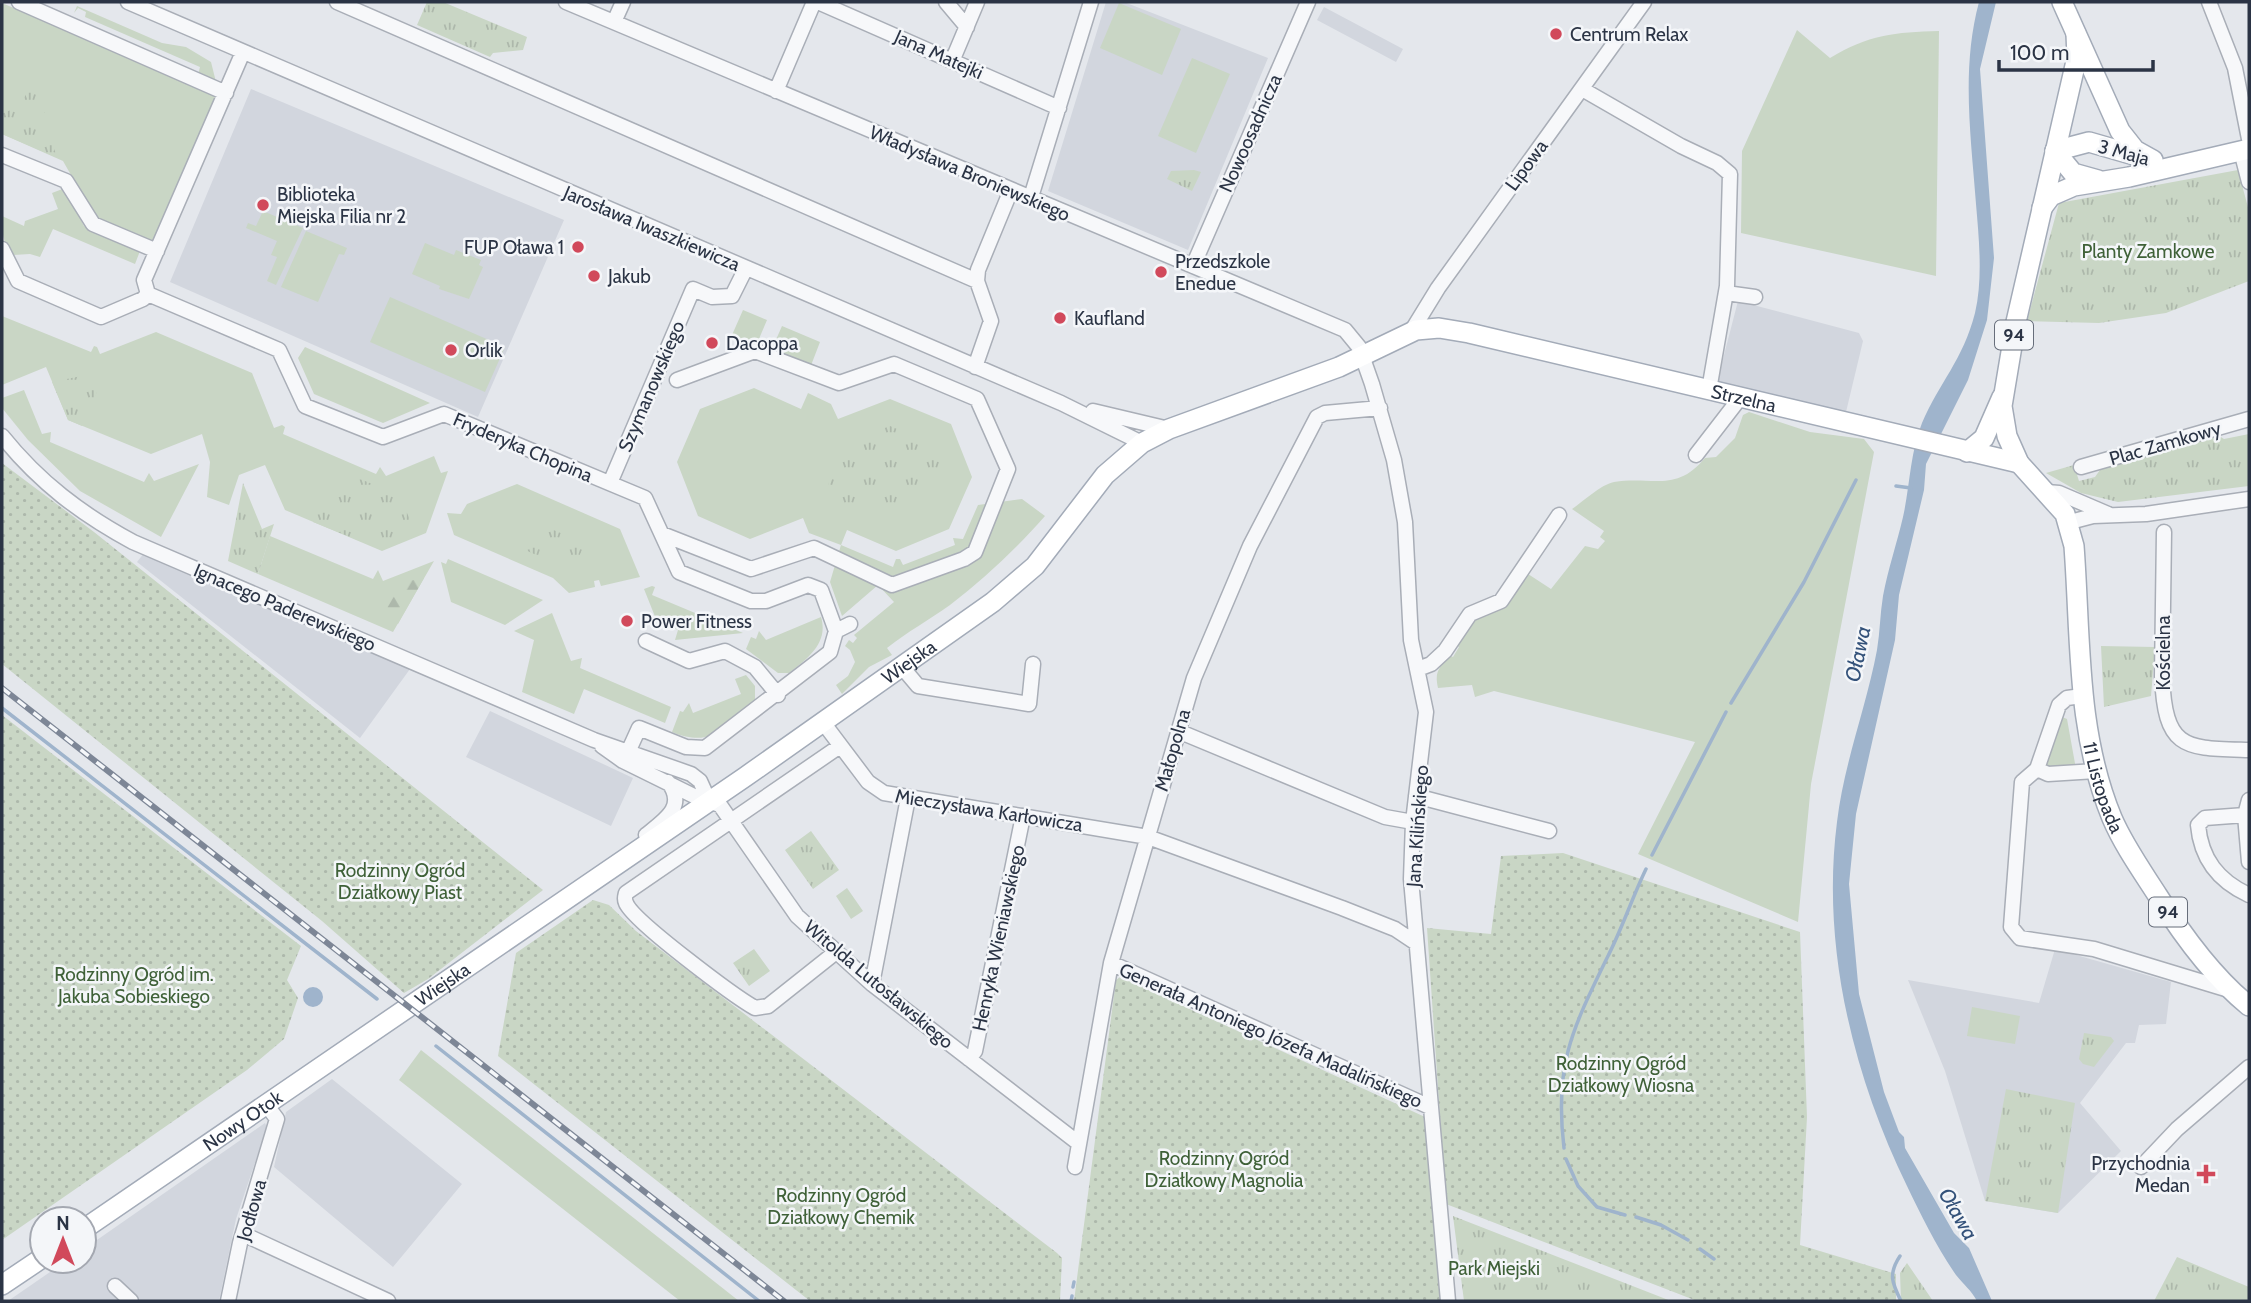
<svg xmlns="http://www.w3.org/2000/svg" width="2251" height="1303" font-family="Cabin,sans-serif">
	<style>
		.built { fill: #d2d6de }
		.grass { fill: #c9d6c5 }
		.forest { fill: url(#forest-firs) }
		.park { fill: url(#park-tufts) }
		.garden { fill: url(#garden-dots) }
		.water { fill: #9fb4cc }
		.lines { fill: none; stroke-linecap: round; stroke-linejoin: round }
		.stream { stroke: #9fb4cc; stroke-width: 3.5 }
		.minor-casing { stroke: #a9aeb7; stroke-width: 17 }
		.major-casing { stroke: #a3abb8; stroke-width: 22 }
		.minor { stroke: #f7f8fa; stroke-width: 14 }
		.major { stroke: #fff; stroke-width: 19 }
		.rail-casing { stroke: #7d8696; stroke-width: 6 }
		.rail { stroke: #f4f6f9; stroke-width: 3.5; stroke-dasharray: 10; stroke-linecap: butt }
		.poi-dot { fill: #d1495b; stroke: #f4f6f9; stroke-width: 2.5 }
		.labels { text-anchor: middle; stroke-width: 5; stroke-linejoin: round; paint-order: stroke }
		.shield { fill: #f4f6f9; stroke: #676e7b; stroke-width: 2 }
		.shield-label { font-size: 18px; font-weight: bold; fill: #2b3445 }
		.poi-label { font-size: 19px; fill: #2b3445; stroke: #f4f6f9; text-anchor: start }
		.street-label { font-size: 19px; fill: #2b3445; stroke: #f4f6f9 }
		.park-label { font-size: 19px; fill: #3f6138; stroke: #f4f6f9 }
		.water-label { font-size: 21px; font-style: italic; fill: #34527a; stroke: #f4f6f9 }
	</style>
	<defs>
		<pattern id="forest-firs" width="22" height="20" patternUnits="userSpaceOnUse" patternTransform="scale(1.75)"><rect width="22" height="20" fill="#c9d6c5"/><path d="M5 1l3.5 6h-7zM16 11l3.5 6h-7z" fill="#adb8ab"/></pattern>
		<pattern id="park-tufts" width="24" height="20" patternUnits="userSpaceOnUse" patternTransform="scale(1.75)"><rect width="24" height="20" fill="#c9d6c5"/><path d="M3 7l-1-3M5 7V3M7 7l1-3M15 17l-1-3M17 17v-4M19 17l1-3" fill="none" stroke="#adb8ab"/></pattern>
		<pattern id="garden-dots" width="8" height="8" patternUnits="userSpaceOnUse" patternTransform="scale(1.75)"><rect width="8" height="8" fill="#c9d6c5"/><path d="M2 2h.1M6 6h.1" fill="none" stroke="#adb8ab" stroke-width="1.8" stroke-linecap="round"/></pattern>
	</defs>
	<rect width="100%" height="100%" fill="#e4e7ec"/>
	<path class="built" d="M1106 2H1124L1268 58 1188 250 1048 191Z
		M1324 7 1403 49 1396 62 1317 20Z
		M251 89 564 220 478 417 170 282Z
		M1738 301 1859 333 1863 341 1846 412 1717 382Z
		M144 553 410 669 360 738 137 562Z
		M490 711 633 778 611 826 466 757Z
		M2055 949 2171 982 2166 1024 2139 1025 2135 1043H2126L2080 1103 2121 1151 2058 1213 1985 1201 1945 1071 1908 980 2039 1003Z
		M332 1079 462 1184 393 1267 274 1167 286 1112Z
		M265 1123 267 1127 236 1219 219 1301H8L66 1261H84V1249Z"/>
	<path class="grass" d="M2 3 216 95 153 242 96 219 63 161 2 134Z
		M1119 3 1181 29 1162 75 1100 48Z
		M77 6 162 43 186 47 211 62 216 82 198 75 200 67 85 17 86 12 78 8 74 13Z
		M1797 30 1830 58C1868 35 1895 32 1939 31L1936 276 1741 233 1742 151Z
		M1192 58 1230 74 1196 153 1158 136Z
		M65 188 84 226 140 251 135 264 53 229 40 257 30 254 13 255C2 243 2 231 2 216L24 226 25 221 58 209 52 193Z
		M263 211 303 228 276 285 267 281 277 257 271 255 277 241 246 228 248 223 256 226Z
		M306 231 347 248 344 255 339 254 318 302 281 287Z
		M425 243 454 255 456 250 481 260 479 265 483 267 469 299 439 289 440 286 412 274Z
		M390 297 505 347 485 392 370 342Z
		M743 310 767 320 756 346 732 335Z
		M2 316 91 352 94 346 97 347 100 354 156 332 252 373 274 428 282 425 285 427 283 434 376 474 380 467 386 476 434 456 441 473 448 471 426 533 382 551 285 510 265 465 239 475 229 505 207 497 210 462 202 434 151 454 68 420 46 367 2 385Z
		M782 326 820 342 810 368 771 351Z
		M305 347 430 403 383 423 314 394 298 358Z
		M754 388 801 409 808 393 831 404 838 419 890 399 951 424 972 477 949 529 896 551 847 530 841 545 893 567 896 559H900L903 565 955 545 953 538 963 539 978 505 1022 499 1045 516C1016 549 985 578 950 605 929 620 907 632 887 648L892 655 869 667 842 694 836 685 848 676 855 662 850 650 845 646 849 640 853 643 857 638 854 635 894 602 878 585 842 616 830 582 841 545 809 533 803 518 750 539 698 516 677 462 700 409Z
		M24 390 42 434 51 432 50 442 144 482 149 473 154 481 199 464 161 537 80 491 28 440 2 408V398Z
		M1749 412 1810 432 1864 439 1874 452 1811 784 1798 922 1638 854 1695 742 1494 691 1475 697 1472 685 1438 688C1434 670 1440 669 1448 655L1453 657 1459 647 1454 644 1467 623 1525 572 1551 589 1585 546 1598 549 1605 541 1600 537 1604 531 1572 509C1584 501 1600 485 1614 482 1652 476 1676 493 1705 458L1716 457 1735 438 1743 415Z
		M517 484 620 529 640 577 601 586 599 580 594 581 595 587 569 593 553 578 454 535 447 513 461 514 467 504Z
		M270 536 373 579 378 570 383 581 434 561 393 632 258 574Z
		M448 559 543 600 505 625 451 602 441 562 446 564Z
		M652 586 655 587 652 595 743 633 675 640 678 630 661 622 658 624 644 589Z
		M552 613 571 661 582 658 580 668 671 707 665 723 584 689 574 714 522 692 534 640 514 631Z
		M821 617C829 643 807 659 789 673H778L746 649 751 637 756 639 759 631 766 640Z
		M746 675 755 686V701C723 726 714 749 672 732L680 711 683 712 689 703 693 713 741 694 735 679Z
		M2062 717 2067 719 2076 769H2050L2045 762Z
		M847 888 863 911 851 919 836 896Z
		M1972 1007 2020 1016 2015 1044 1967 1036Z
		M421 1050 739 1301H680L399 1080Z"/>
	<path class="forest" d="M424 578 398 624 373 609 397 583Z"/>
	<path class="park" d="M427 2H443L527 37 523 50 493 53 490 57 417 25Z
		M33 79 53 87C39 120 44 126 58 158L2 134V114L21 105Z
		M1194 170 1201 172 1192 191 1167 179 1171 171Z
		M2238 170 2249 211V281L2166 313 2099 323 2027 321 2059 203Z
		M106 371 82 426 68 420 52 382Z
		M890 426 935 445 947 477 942 491 888 511 877 501H863L854 510 828 499C829 492 828 483 830 477 836 459 873 431 890 426Z
		M2216 434 2224 439 2249 434V486L2118 502 2081 493 2046 473 2074 465 2079 481 2095 477 2102 467Z
		M336 469 399 495 415 531 375 547 313 522Z
		M243 483 262 529 274 524 258 574 228 561Z
		M536 522 585 544 572 571 523 549Z
		M2101 646 2155 647 2151 696 2104 707Z
		M811 831 839 870 813 889 785 850Z
		M754 949 770 971 749 986 733 963Z
		M2084 1033 2111 1037 2114 1041 2094 1067 2083 1064 2079 1059Z
		M2006 1089 2075 1103 2058 1213 1985 1201Z
		M1453 1216 1671 1301H1464Z
		M2177 1257 2249 1287V1301H2154Z
		M1907 1263 1933 1301H1901L1900 1273Z"/>
	<path class="garden" d="M2 463 94 532 543 890 428 979 404 993 322 921 2 664Z
		M2 715 301 946 287 980 298 998 284 1039 247 1070 2 1240Z
		M1563 853 1800 932 1807 1117 1800 1245 1896 1274V1301H1697L1446 1204 1427 928 1491 934 1501 856Z
		M593 900 609 905 636 931 1057 1253 1062 1258 1060 1301H810L498 1056 516 953Z
		M1120 977 1425 1117 1440 1301H1074L1116 980Z"/>
	<path class="water" d="M1979 2H1996L1980 69 1994 258 1987 320 1968 380 1926 464 1924 490 1899 595 1895 640 1856 814 1849 884 1859 994 1884 1092 1899 1132 1904 1137 1905 1148 1954 1233 1969 1248 1992 1301H1977C1971 1290 1964 1285 1956 1275 1937 1248 1921 1215 1907 1186 1853 1075 1821 946 1837 822 1844 763 1866 708 1877 650 1880 632 1880 614 1883 596 1888 569 1897 543 1903 517 1910 486 1910 453 1922 423 1939 383 1963 360 1975 313 1983 279 1979 239 1976 204 1971 136 1961 69 1979 2Z
		M303 997a10 10 0 1 1 20 0a10 10 0 1 1-20 0Z"/>
	<g class="lines">
		<path class="stream" d="M1896 486 1911 488
			M1731 703 1804 582 1856 480
			M2 708 377 999
			M1652 855 1726 712
			M436 1046 759 1301
			M1564 1148C1554 1065 1572 1030 1607 958 1622 929 1632 898 1646 869
			M1566 1159 1578 1186 1597 1207 1625 1215
			M1636 1217 1661 1225 1688 1240
			M1700 1249 1714 1259
			M1900 1256C1888 1274 1892 1283 1901 1301
			M1073 1287 1074 1282
			M1071 1301 1072 1296"/>
		<defs>
			<path id="minor" d="M19 2 226 93
				M128 2 1061 403 1142 443
				M337 2 977 281
				M566 2 1345 330 1359 347 1372 384 1394 460 1405 522 1411 640 1426 712 1413 822 1411 879 1448 1301
				M818 2 1059 108
				M946 2 967 27
				M2209 2 2235 68 2249 139
				M614 22 623 2
				M953 59 977 2
				M1582 89 1681 146 1717 163 1730 174 1727 286 1709 390
				M776 91 814 2
				M2241 151 2249 182
				M2 155 66 181 93 224 157 251
				M1031 197 1091 2
				M2 249 18 281 101 317 143 299 148 294
				M1193 266 1308 2
				M1726 293 1755 297
				M148 294 279 350 305 406 383 437 444 414 645 498 679 572 751 601H766L808 585 821 590 836 631 830 652 705 748 686 747 639 728 629 750
				M148 294 144 280 243 52
				M1411 332 1438 288 1644 2
				M975 367 991 321 977 281 978 270 1011 190
				M1093 411 1169 429
				M2 436C39 482 81 514 133 542L594 740 691 774 700 781 709 801
				M1696 455 1740 398
				M2081 467 2249 419
				M610 483 693 289 712 297 732 296 746 268
				M2047 492 2059 493 2108 514
				M2070 522 2093 516 2146 514 2249 499
				M2164 532 2162 676C2165 751 2185 748 2249 750
				M662 534 751 569 814 548 892 585 964 559 975 552 1008 469 977 399 894 364 839 383 755 351 677 380
				M836 631 850 624
				M646 641 689 661 725 651 755 667 778 695
				M902 667 918 686 1029 704 1033 664
				M1418 669 1431 664 1445 651 1470 614 1501 601 1559 515
				M2082 696 2067 698 2059 705 2037 769 2022 782 2011 927 2020 938 2094 949 2229 990
				M822 721 868 782 884 793 1148 837 1342 908 1395 929 1416 943
				M1178 731 1385 817 1413 822
				M602 746 623 761 696 797 720 805 797 916 872 984 1077 1142
				M2037 769 2048 774 2096 771
				M1416 796 1549 831
				M2249 800 2245 815 2249 862
				M2245 815 2205 818 2198 825C2201 859 2218 881 2249 895
				M646 835C665 820 687 806 668 782
				M836 952 768 1006 755 1008C734 996 633 921 626 903 624 899 625 897 626 893L840 746
				M1111 963 1430 1107
				M872 984 908 798
				M969 1059 975 1051 1023 816
				M1075 1167 1111 963 1194 678 1250 546 1317 417 1325 413 1380 408
				M2141 1167 2177 1129 2249 1067
				M243 1234 388 1301
				M115 1286 131 1301
				M228 1301 240 1243 277 1119 265 1103"/>
			<g id="major">
				<path d="M2062 2 2120 131 2135 150 2153 160"/>
				<path id="s1" d="M2076 34 2077 57 2016 322 2002 406 2007 436 2019 463 2065 514 2074 546C2081 639 2076 731 2112 818 2124 846 2142 871 2158 896 2183 936 2212 976 2249 1006"/>
				<path d="M2055 151 2089 142 2141 157"/>
				<path d="M2055 151 2073 173 2098 180"/>
				<path d="M2042 208 2051 196 2074 186 2129 177 2249 149"/>
				<path d="M1967 452 1984 438 2002 397"/>
				<path id="s2" d="M84 1229 745 777 993 602 1035 566 1105 475 1142 443 1169 429 1339 367 1416 330 1439 328 1469 333 2019 463"/>
				<path d="M2 1285 42 1258"/>
			</g>
		</defs>
		<use href="#minor" class="minor-casing"/>
		<use href="#major" class="major-casing"/>
		<use href="#minor" class="minor"/>
		<use href="#major" class="major"/>
		<defs>
			<path id="rail" d="M2 688 784 1301"/>
		</defs>
		<use href="#rail" class="rail-casing"/>
		<use href="#rail" class="rail"/>
	</g>
	<g class="poi-dot">
		<circle cx="1556" cy="34" r="7"/>
		<circle cx="263" cy="205" r="7"/>
		<circle cx="578" cy="247" r="7"/>
		<circle cx="1161" cy="272" r="7"/>
		<circle cx="594" cy="276" r="7"/>
		<circle cx="1060" cy="318" r="7"/>
		<circle cx="712" cy="343" r="7"/>
		<circle cx="451" cy="350" r="7"/>
		<circle cx="627" cy="621" r="7"/>
		<path d="M2202.5 1163.5h7v7h7v7h-7v7h-7v-7h-7v-7h7z"/>
	</g>
	<g class="labels">
		<g class="shield">
			<rect x="1995" y="320.5" width="38" height="29" rx="5"/>
			<rect x="2149" y="897.5" width="38" height="29" rx="5"/>
		</g>
		<g class="shield-label">
			<text x="2014" y="341">94</text>
			<text x="2168" y="918">94</text>
		</g>
		<g class="poi-label">
			<text x="1570" y="41">Centrum Relax</text>
			<text x="277" y="201">Biblioteka<tspan x="277" dy="22">Miejska Filia nr 2</tspan></text>
			<text x="564" y="254" text-anchor="end">FUP Oława 1</text>
			<text x="1175" y="268">Przedszkole<tspan x="1175" dy="22">Enedue</tspan></text>
			<text x="608" y="283">Jakub</text>
			<text x="1074" y="325">Kaufland</text>
			<text x="726" y="350">Dacoppa</text>
			<text x="465" y="357">Orlik</text>
			<text x="641" y="628">Power Fitness</text>
			<text x="2190" y="1170" text-anchor="end">Przychodnia<tspan x="2190" dy="22">Medan</tspan></text>
		</g>
		<g class="street-label">
			<text transform="translate(939 54) rotate(24)" y="7">Jana Matejki</text>
			<text transform="translate(1250 133) rotate(-66)" y="7">Nowoosadnicza</text>
			<text transform="translate(2124 152) rotate(15)" y="7">3 Maja</text>
			<text transform="translate(1526 165) rotate(-54)" y="7">Lipowa</text>
			<text transform="translate(970 173) rotate(23)" y="7">Władysława Broniewskiego</text>
			<text transform="translate(652 228) rotate(23)" y="7">Jarosława Iwaszkiewicza</text>
			<text transform="translate(651 386) rotate(-67)" y="7">Szymanowskiego</text>
			<text dy="7" stroke="none"><textPath href="#s2" startOffset="1956">Strzelna</textPath></text>
			<text transform="translate(2165 443) rotate(-16)" y="7">Plac Zamkowy</text>
			<text transform="translate(523 447) rotate(23)" y="7">Fryderyka Chopina</text>
			<text transform="translate(285 607) rotate(23)" y="7">Ignacego Paderewskiego</text>
			<text transform="translate(2163 653) rotate(-90)" y="7">Kościelna</text>
			<text dy="7" stroke="none"><textPath href="#s2" startOffset="1001">Wiejska</textPath></text>
			<text transform="translate(1172 750) rotate(-74)" y="7">Małopolna</text>
			<text dy="7" stroke="none"><textPath href="#s1" startOffset="786">11 Listopada</textPath></text>
			<text transform="translate(989 810) rotate(9)" y="7">Mieczysława Karłowicza</text>
			<text transform="translate(1417 826) rotate(-86)" y="7">Jana Kilińskiego</text>
			<text transform="translate(998 938) rotate(-78)" y="7">Henryka Wieniawskiego</text>
			<text dy="7" stroke="none"><textPath href="#s2" startOffset="434">Wiejska</textPath></text>
			<text transform="translate(879 984) rotate(40)" y="7">Witolda Lutosławskiego</text>
			<text transform="translate(1271 1035) rotate(24)" y="7">Generała Antoniego Józefa Madalińskiego</text>
			<text dy="7" stroke="none"><textPath href="#s2" startOffset="192">Nowy Otok</textPath></text>
			<text transform="translate(251 1210) rotate(-74)" y="7">Jodłowa</text>
		</g>
		<g class="park-label">
			<text x="2148" y="258">Planty Zamkowe</text>
			<text x="400" y="877">Rodzinny Ogród<tspan x="400" dy="22">Działkowy Piast</tspan></text>
			<text x="134" y="981">Rodzinny Ogród im.<tspan x="134" dy="22">Jakuba Sobieskiego</tspan></text>
			<text x="1621" y="1070">Rodzinny Ogród<tspan x="1621" dy="22">Działkowy Wiosna</tspan></text>
			<text x="1224" y="1165">Rodzinny Ogród<tspan x="1224" dy="22">Działkowy Magnolia</tspan></text>
			<text x="841" y="1202">Rodzinny Ogród<tspan x="841" dy="22">Działkowy Chemik</tspan></text>
			<text x="1494" y="1275">Park Miejski</text>
		</g>
		<g class="water-label">
			<text transform="translate(1858 654) rotate(-78)" y="7">Oława</text>
			<text transform="translate(1958 1214) rotate(60)" y="7">Oława</text>
		</g>
	</g>
	<rect width="2251" height="1303" fill="none" stroke="#2b3445" stroke-width="7"/>
	<g transform="translate(63 1240)"><circle r="33" fill="#f4f6f9" stroke="#a4a8b1" stroke-width="2"/>
	<path d="M0-5L12 26L0 18L-12 26Z" fill="#d1495b"/>
	<text y="-10" font-size="19" font-weight="bold" text-anchor="middle" fill="#2b3445">N</text>
	</g>
	<path d="M1999 60v10h154v-10" fill="none" stroke="#2b3445" stroke-width="3.5"/>
	<text x="2010" y="60" font-size="21" fill="#2b3445" stroke="#f4f6f9" stroke-width="5" paint-order="stroke">100 m</text>
</svg>
